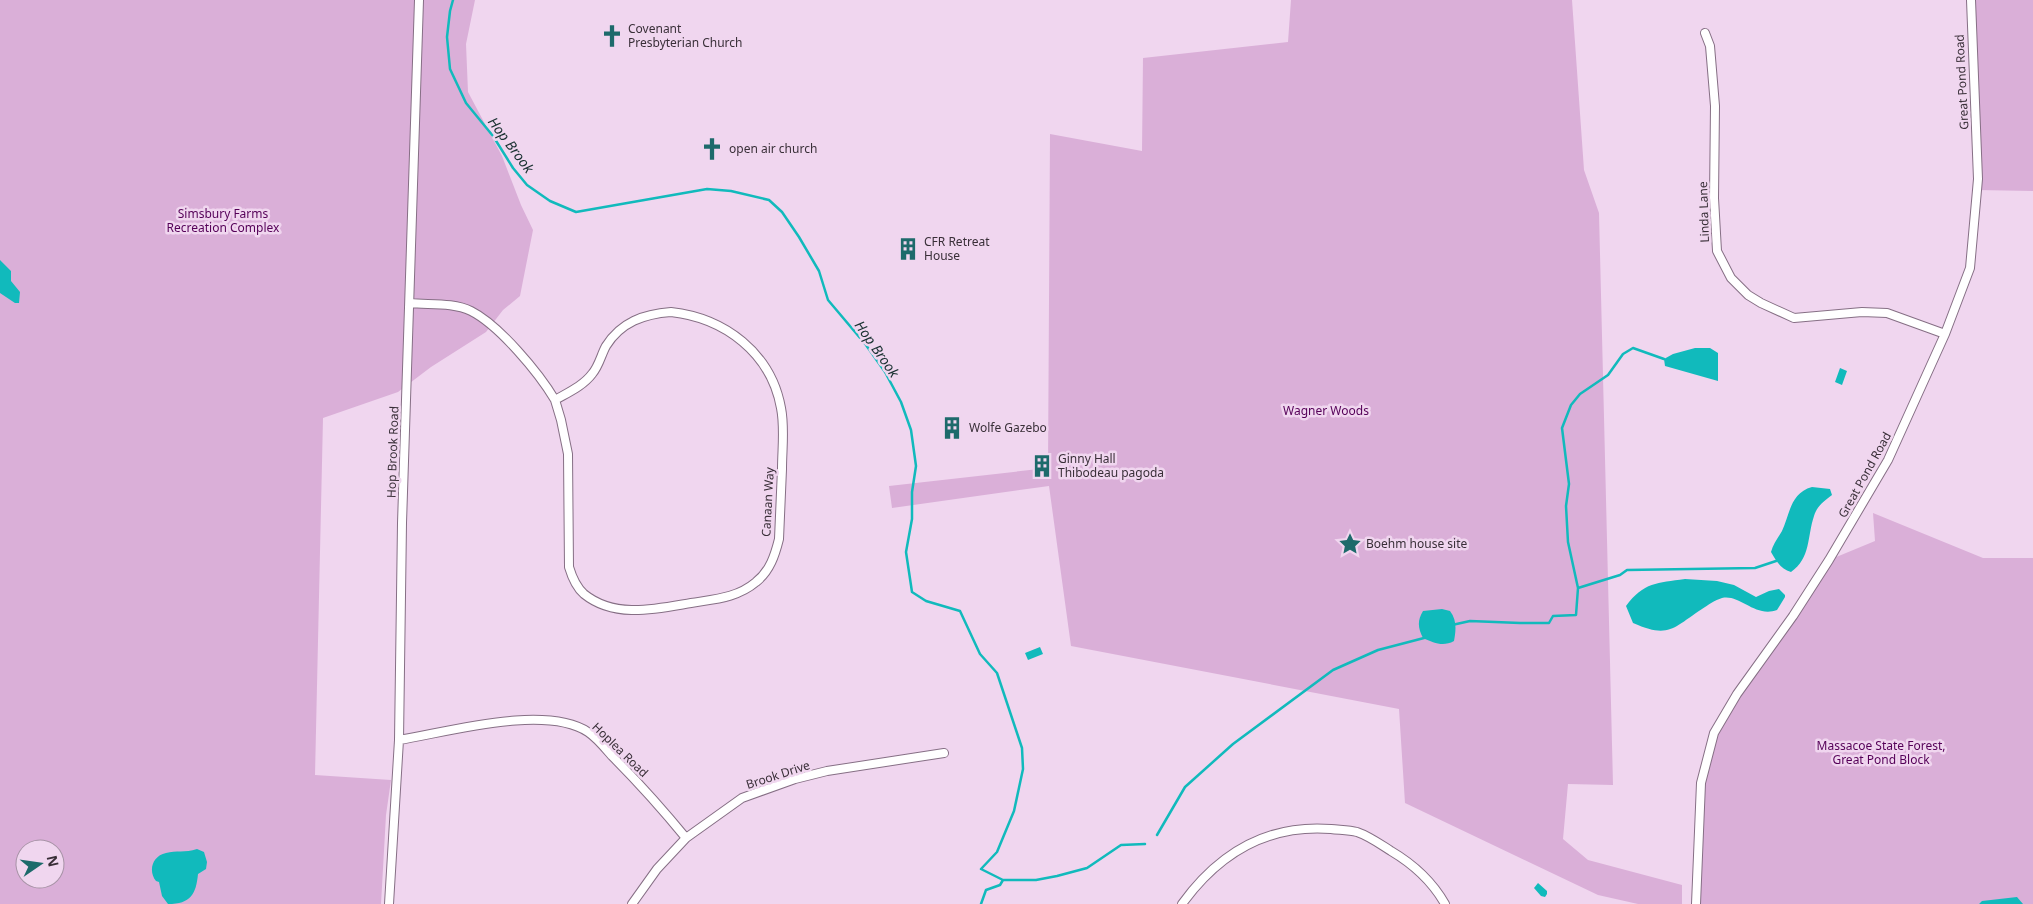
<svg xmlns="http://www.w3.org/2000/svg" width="2033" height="904" font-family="'Noto Sans',sans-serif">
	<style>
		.green { fill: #daafd8; fill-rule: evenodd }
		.water { fill: #11babc }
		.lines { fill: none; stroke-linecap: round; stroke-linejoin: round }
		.stream { stroke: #11babc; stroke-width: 2.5 }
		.minor-casing { stroke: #866f85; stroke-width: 10 }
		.minor { stroke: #fff; stroke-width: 8 }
		.labels { text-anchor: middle; stroke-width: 5; stroke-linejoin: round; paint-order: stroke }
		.poi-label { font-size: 12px; fill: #392f38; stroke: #f0d6ef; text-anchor: start }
		.street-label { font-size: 12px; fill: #392f38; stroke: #f0d6ef }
		.park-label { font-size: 12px; fill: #550058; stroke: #f0d6ef }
		.water-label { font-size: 14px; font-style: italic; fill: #183030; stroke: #f0d6ef }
	</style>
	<rect width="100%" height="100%" fill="#f0d6ef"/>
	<path class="green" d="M0 0H475L466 44 468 92 502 156 521 205 533 230 520 296 503 310 486 332 431 367 398 392 323 418 315 775 391 780 386 815 381 904H0ZM25 849H55V879H25Z
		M1291 0H1572L1584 170 1599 213 1613 785 1568 784 1563 839 1588 860 1682 885V904H1638L1598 895 1405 803 1399 709 1071 646 1049 486 892 508 889 486 1048 468 1050 134 1142 151 1143 58 1288 42Z
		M1971 0H2033V191L1977 190Z
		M1873 513 1983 558H2033V904H1696L1701 783 1714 733 1829 560 1875 541Z"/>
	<path class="water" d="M0 260 11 271V281L20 292 19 303H15L0 293Z
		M1695 348H1710L1718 353V381L1665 366 1664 359 1673 354Z
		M1840 368 1847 371 1842 385 1835 382Z
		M1812 487 1830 489 1832 495C1824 501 1817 506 1814 516 1807 537 1811 558 1791 572 1781 569 1776 561 1771 552 1773 544 1778 538 1782 531 1790 514 1790 493 1812 487Z
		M1685 579 1717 581 1734 585 1756 597 1769 591 1779 589 1785 595V597L1777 610C1755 618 1740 594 1722 598 1715 600 1708 605 1702 609 1673 628 1669 639 1633 623L1626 606C1644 582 1657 583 1685 579Z
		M1442 609 1450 611C1457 620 1456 630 1454 641 1443 647 1434 643 1423 638 1418 628 1417 621 1423 611Z
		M1040 647 1043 654 1028 660 1025 653Z
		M197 849 204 852 207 862 206 869 198 874C196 894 191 904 168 904L162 896 159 882 156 881C148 871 152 856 166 853 176 850 185 853 197 849Z
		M1538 883 1547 891V894L1545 897 1541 896 1534 888Z
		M2017 897 2023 904H1979L1982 901Z"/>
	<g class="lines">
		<path class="stream" d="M453 0 450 11 447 37 450 69 466 103 493 136 513 168 527 185 550 201 576 212 707 189 731 191 769 200 782 212 799 237 819 271 828 300 866 345 885 372 901 402 911 430 916 466 912 492V519L906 552 912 592 926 601 960 611 980 654 997 673 1022 748 1023 769 1014 811 997 852 981 869 1003 880 1000 885 986 890 981 904
			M1578 588 1620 575 1627 570 1755 568 1776 561
			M1452 625 1470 621 1520 623H1549L1553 616 1576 615 1578 588 1568 542 1566 506 1569 484 1562 428 1571 405 1580 394 1608 375 1623 354 1633 348 1664 359
			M1157 835 1185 787 1233 744 1333 670 1378 650 1424 638
			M1003 880H1036L1057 876 1087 868 1121 845 1145 844"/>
		<defs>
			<path id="minor" d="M1705 33 1710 46 1715 106 1714 198 1717 251 1731 278 1748 295 1761 303 1794 318 1862 312 1887 313 1945 334
				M410 303C429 305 453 302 471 311 499 325 539 373 555 400
				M671 312C725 318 771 353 781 408 785 428 782 449 782 469 781 493 780 516 779 539 775 555 770 571 756 582 737 598 715 599 691 603 656 609 615 619 584 594 576 587 572 577 569 567L568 454 561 420 555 400C567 393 583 386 592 374 599 366 601 355 606 346 621 322 644 314 671 312Z
				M399 740C448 732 545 704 588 732 597 738 605 748 612 756 638 782 663 810 686 838
				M389 904 399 740 402 523 419 0
				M632 904 657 869 686 838 742 798 795 779 827 771 944 753
				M1182 904C1219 853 1267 824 1331 829 1339 830 1349 830 1357 832 1369 836 1380 844 1391 851 1413 864 1432 881 1445 904
				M1696 904 1701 783 1714 733 1737 694 1793 616 1829 560 1888 460 1945 334 1970 268 1978 179 1971 0"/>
		</defs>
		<use href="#minor" class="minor-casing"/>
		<use href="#minor" class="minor"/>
	</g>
	<defs>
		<symbol id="church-bare" viewBox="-9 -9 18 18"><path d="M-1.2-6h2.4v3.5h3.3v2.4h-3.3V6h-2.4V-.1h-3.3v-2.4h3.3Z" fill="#1d6a6b" stroke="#f0d6ef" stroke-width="2.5" paint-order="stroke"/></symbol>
		<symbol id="building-bare" viewBox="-9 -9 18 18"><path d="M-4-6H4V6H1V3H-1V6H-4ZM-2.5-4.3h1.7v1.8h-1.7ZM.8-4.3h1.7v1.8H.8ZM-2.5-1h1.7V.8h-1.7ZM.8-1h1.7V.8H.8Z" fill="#1d6a6b" stroke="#f0d6ef" stroke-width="2.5" paint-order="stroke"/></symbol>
		<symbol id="sight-bare" viewBox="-9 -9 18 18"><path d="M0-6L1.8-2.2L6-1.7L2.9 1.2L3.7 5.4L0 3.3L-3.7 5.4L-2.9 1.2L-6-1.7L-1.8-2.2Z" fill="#1d6a6b" stroke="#f0d6ef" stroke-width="2.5" paint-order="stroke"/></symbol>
	</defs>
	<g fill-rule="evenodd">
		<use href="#church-bare" x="596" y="20" width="32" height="32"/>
		<use href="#church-bare" x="696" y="133" width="32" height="32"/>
		<use href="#building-bare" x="892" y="233" width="32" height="32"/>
		<use href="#building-bare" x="936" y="412" width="32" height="32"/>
		<use href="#building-bare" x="1026" y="450" width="32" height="32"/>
		<use href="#sight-bare" x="1334" y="528" width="32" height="32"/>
	</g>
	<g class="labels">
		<g class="poi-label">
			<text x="628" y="33">Covenant<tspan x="628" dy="14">Presbyterian Church</tspan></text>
			<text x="729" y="153">open air church</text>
			<text x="924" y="246">CFR Retreat<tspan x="924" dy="14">House</tspan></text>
			<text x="969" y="432">Wolfe Gazebo</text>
			<text x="1058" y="463">Ginny Hall<tspan x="1058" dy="14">Thibodeau pagoda</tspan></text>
			<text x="1366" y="548">Boehm house site</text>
		</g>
		<g class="street-label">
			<text transform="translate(1962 82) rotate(-93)" y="4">Great Pond Road</text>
			<text transform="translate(1704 212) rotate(-92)" y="4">Linda Lane</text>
			<text transform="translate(393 452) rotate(-88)" y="4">Hop Brook Road</text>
			<text transform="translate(1865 475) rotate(-61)" y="4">Great Pond Road</text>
			<text transform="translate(768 502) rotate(-87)" y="4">Canaan Way</text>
			<text transform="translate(620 750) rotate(44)" y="4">Hoplea Road</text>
			<text transform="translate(778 775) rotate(-18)" y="4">Brook Drive</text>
		</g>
		<g class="park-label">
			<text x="223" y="218">Simsbury Farms<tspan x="223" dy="14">Recreation Complex</tspan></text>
			<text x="1326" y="415">Wagner Woods</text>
			<text x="1881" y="750">Massacoe State Forest,<tspan x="1881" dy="14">Great Pond Block</tspan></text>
		</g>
		<g class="water-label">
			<text transform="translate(511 145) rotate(53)" y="5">Hop Brook</text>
			<text transform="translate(877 349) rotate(55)" y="5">Hop Brook</text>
		</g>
	</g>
	<g transform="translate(40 864) rotate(77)"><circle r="24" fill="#f0d6ef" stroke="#a793a6"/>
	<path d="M0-4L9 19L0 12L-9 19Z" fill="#1d6a6b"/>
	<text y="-8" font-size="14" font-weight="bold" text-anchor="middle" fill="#392f38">N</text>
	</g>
</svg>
